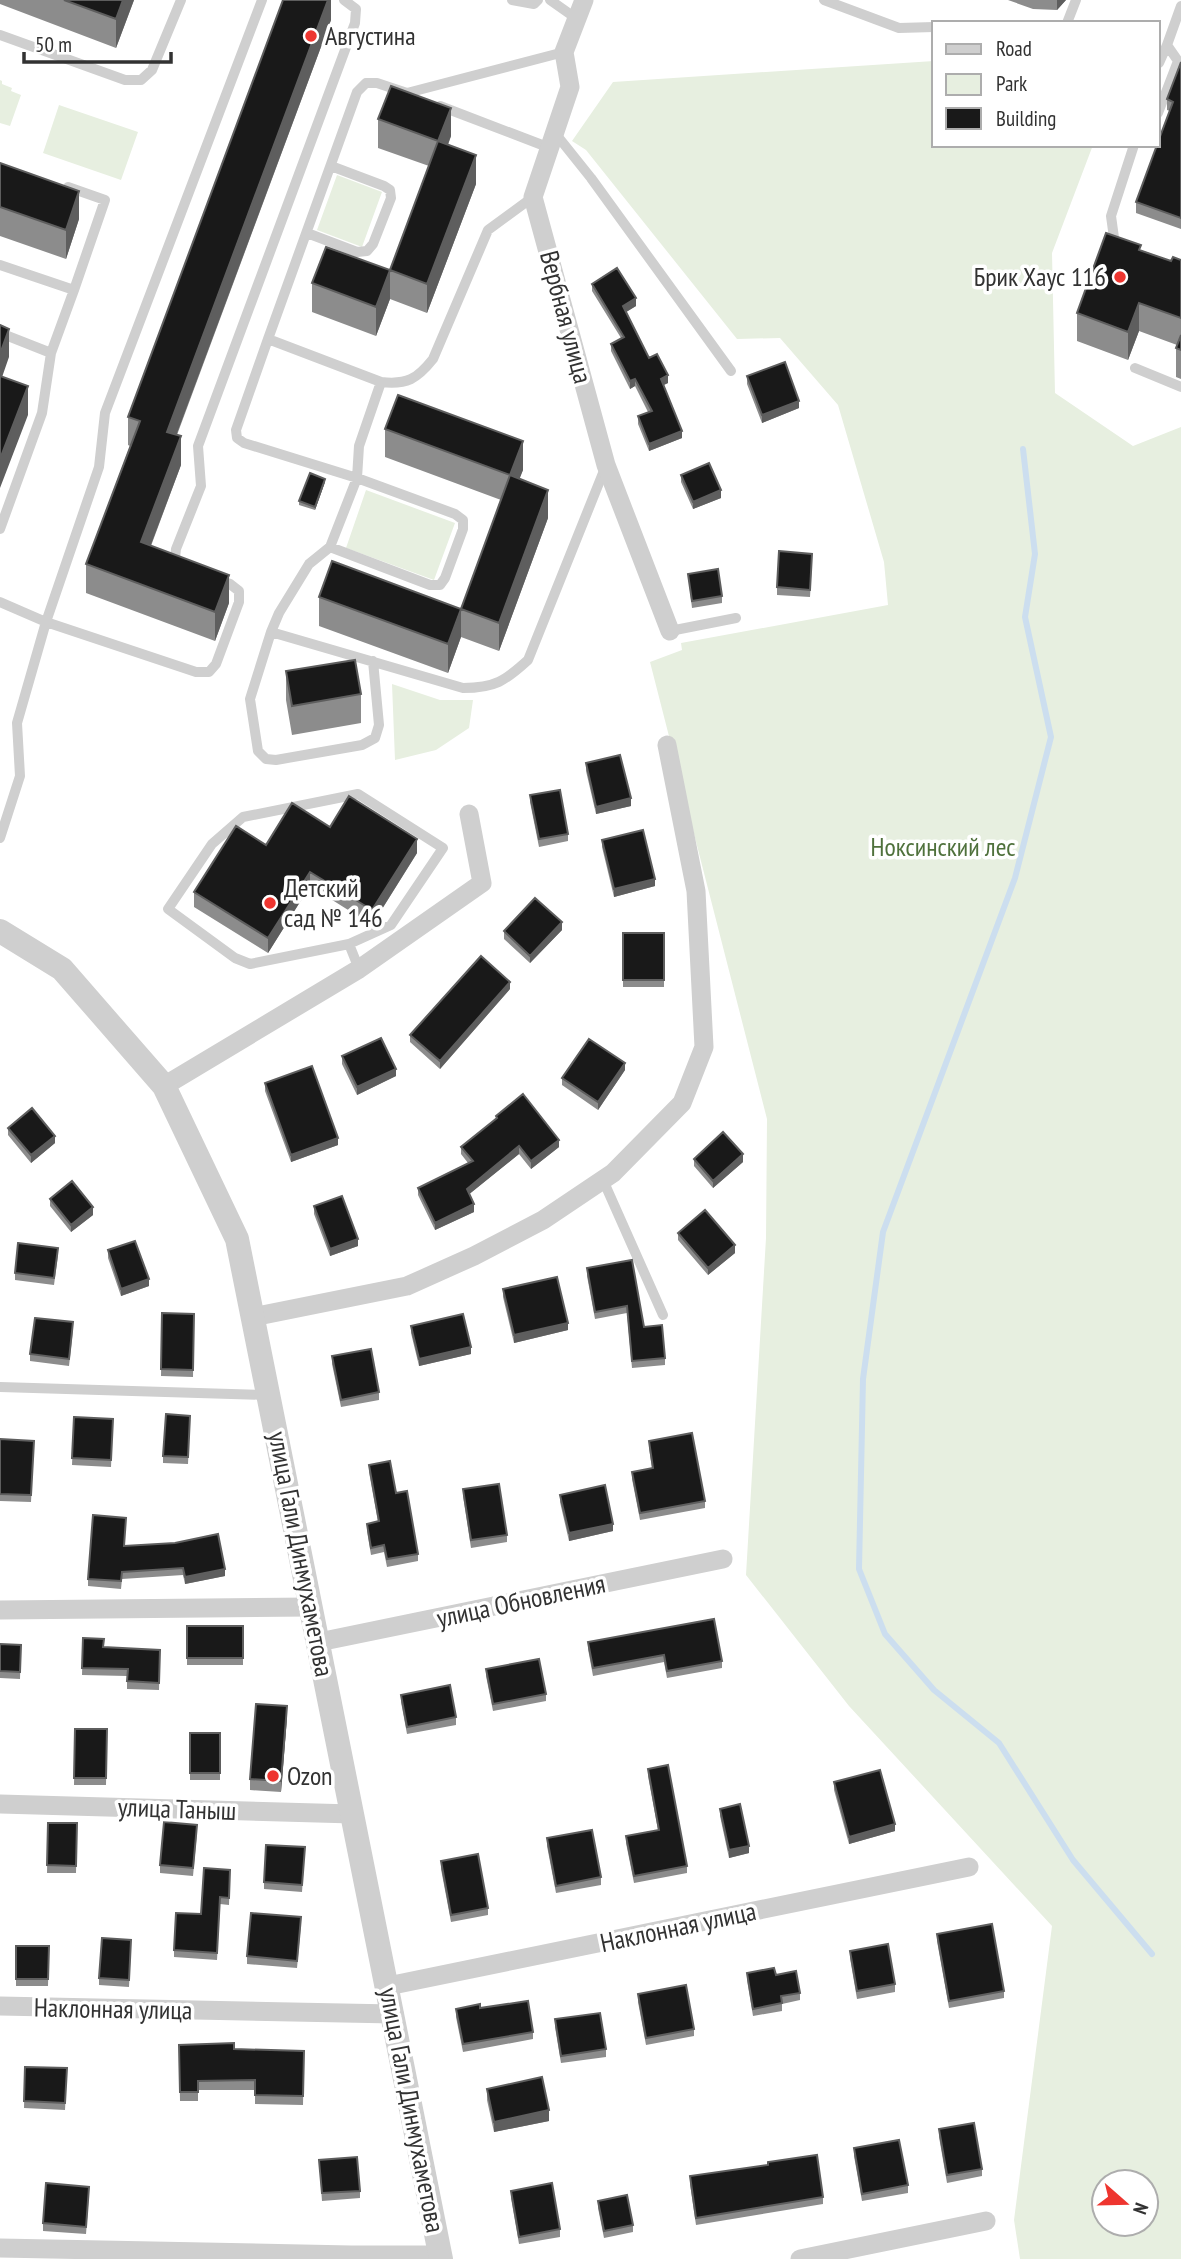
<svg xmlns="http://www.w3.org/2000/svg" width="1181" height="2259" font-family="'PT Sans Narrow',sans-serif">
	<style>
		.green { fill: #e7efe0; fill-rule: evenodd }
		.lines { fill: none; stroke-linecap: round; stroke-linejoin: round }
		.stream { stroke: #ccdeef; stroke-width: 6 }
		.service { stroke: #cfcfcf; stroke-width: 10 }
		.minor { stroke: #cfcfcf; stroke-width: 19 }
		.tertiary { stroke: #cfcfcf; stroke-width: 24 }
		.wall { fill: #8c8c8c }
		.shaded-wall { fill: #5e5e5e }
		.building { fill: #191919; stroke: #5e5e5e; stroke-width: 2 }
		.poi-dot { fill: #ee352f; stroke: #fff; stroke-width: 2.5 }
		.labels { text-anchor: middle; stroke-width: 7; stroke-linejoin: round; paint-order: stroke }
		.poi-label { font-size: 26px; fill: #323232; stroke: #fff; text-anchor: start }
		.street-label { font-size: 26px; fill: #323232; stroke: #fff }
		.park-label { font-size: 26px; fill: #4f713c; stroke: #fff }
	</style>
	<rect width="100%" height="100%" fill="#fff"/>
	<path class="green" d="M934 61V145H1093L1052 253 1055 393 1133 446 1181 427V2259H1020L1014 2220 1052 1926 849 1706 746 1575 766 1238 767 1119 650 662 682 650 681 643 888 605 884 562 838 405 780 338 737 339 586 150 572 141 613 82ZM1104 2182H1146V2224H1104Z
		M0 80 2 81V84L12 88 11 91 21 95 10 126 0 123Z
		M59 105 138 132 121 180 43 153Z
		M337 175 382 192 362 247 317 230Z
		M366 490 455 523 434 580 346 548Z
		M392 684 440 700H473L469 728 436 750 395 760Z"/>
	<g class="lines">
		<path class="stream" d="M1023 449 1035 554 1025 617 1051 737 1015 878 883 1232 863 1379 859 1569 885 1634 934 1690 999 1743 1073 1860 1152 1954"/>
		<path class="service" d="M512 0 534 4 538 0
			M550 0 577 19
			M824 0 899 28 934 27
			M1067 23 1076 0
			M0 35 125 80H141L152 70 181 0
			M1159 63 1167 45
			M440 106 550 148
			M1158 113 1178 61 1167 45 1181 6
			M555 133 591 178 731 371
			M533 197 488 230 433 359C417 379 407 385 381 382L268 339 357 92 366 83H377L407 93 564 52
			M307 233 357 252 367 251 373 244 391 198 390 190 384 186 331 166
			M1115 245 1111 216 1134 145
			M0 265 74 290 105 200 68 187
			M0 333 51 353
			M268 339 236 430 237 438 244 443 357 478 330 547 309 564 279 613 271 632 463 688C495 688 505 681 528 660L605 468
			M1135 368 1181 387
			M0 529 42 413 51 353 74 290
			M330 547 430 585H440L445 578 463 529V520L455 514 357 478 359 446 381 382
			M180 564 175 558 176 549 201 486 198 446 355 23 356 9 344 0
			M0 602 46 622 196 672H209L216 664 239 602V591L230 584 217 579
			M670 631 736 618
			M271 632 250 699 258 751 266 759 276 760 362 745 375 738 379 725 373 661
			M0 838 20 776 17 723 46 622 99 467 105 413 262 0
			M349 944 391 925 443 848 358 794 243 817 212 844 168 909 235 958 250 964 349 944 359 969
			M603 1180 663 1315
			M0 1387 268 1395"/>
		<path class="minor" d="M584 0 564 52 570 87 533 197 606 465 670 631
			M164 1086 359 969 482 883 469 814
			M253 1317 407 1286 474 1256 543 1220 613 1173 682 1103 704 1047 696 891 667 745
			M0 1610 311 1607
			M319 1642 723 1559
			M0 1804 353 1814
			M388 1986 969 1867
			M0 2006 394 2014
			M0 2248 351 2255H441
			M800 2259 986 2221"/>
		<path class="tertiary" d="M0 931 62 969 164 1086 237 1239 441 2259"/>
	</g>
	<path class="wall" d="M0 0H134L116 48 0 4Z
		M331 0V20L177 435 181 465 151 546 229 603 215 641 86 593V564L130 446 128 445V417Z
		M1008 0H1066L1057 10 1033 9Z
		M1181 62V229L1136 213V202L1170 111 1167 110V99Z
		M378 119 451 136 448 145 476 184 427 313 390 299 376 336 312 312V283L390 270 429 166 378 148Z
		M0 163 79 219 66 259 0 236Z
		M1141 250 1171 261 1181 260V379L1176 377V348L1177 345 1139 331 1128 360 1077 341V313Z
		M592 284 636 306 626 312 649 358 668 383 664 385 682 438 649 451 638 424V416L648 412 635 386 630 389 611 351V344L621 338 592 291Z
		M747 376 799 408 762 423 747 384Z
		M385 429 523 470 519 478 548 518 499 651 461 637 448 673 319 626V597L461 609 501 500 385 457Z
		M681 475 721 498 693 509 681 482Z
		M325 482 315 510 299 505V501Z
		M812 561 810 597 777 595V587Z
		M688 574 722 596V603L692 608Z
		M286 671 361 694V723L292 735 286 700Z
		M586 763 631 806 596 814 586 771Z
		M530 795 568 834V841L539 847 530 802Z
		M330 827 417 853 372 925 310 886 268 953 194 907V892L266 845Z
		M602 840 655 886 614 897 602 847Z
		M562 930 530 963 504 939V931Z
		M623 933H664V987H623Z
		M510 989 440 1069 410 1042V1035Z
		M342 1056 396 1076 357 1095 342 1064Z
		M625 1070 598 1110 562 1085V1078Z
		M265 1083 338 1145 291 1162 265 1091Z
		M496 1116 559 1147 531 1169 519 1154 469 1194 474 1212 435 1230 418 1195V1188L468 1163 461 1154V1147L496 1119Z
		M8 1128 55 1143 31 1163 8 1135Z
		M694 1159 743 1162 713 1188 694 1166Z
		M50 1199 93 1215 71 1232 50 1206Z
		M314 1206 358 1246 330 1256 314 1214Z
		M678 1233 735 1253 708 1275 678 1240Z
		M108 1250 149 1286 121 1296 108 1258Z
		M58 1255 54 1285 15 1280V1273Z
		M632 1260 644 1327 665 1358V1365L632 1368 627 1313 595 1319 587 1276V1268Z
		M503 1289 568 1330 514 1343 503 1297Z
		M162 1313 194 1314 193 1377 161 1376Z
		M411 1326 471 1354 419 1366 411 1333Z
		M73 1330 69 1366 30 1361V1354Z
		M332 1356 379 1392V1400L341 1407 332 1364Z
		M190 1416 188 1464 163 1463V1456Z
		M74 1417 113 1419 111 1467 72 1465Z
		M0 1439 34 1441 31 1502 0 1501Z
		M649 1441 705 1501V1508L640 1520 632 1479V1472L652 1468 649 1448Z
		M369 1465 396 1493 418 1554V1561L387 1567 384 1552 371 1555 367 1531V1524L378 1522 369 1472Z
		M463 1489 507 1535V1542L471 1548 463 1496Z
		M560 1495 613 1531 569 1541 560 1502Z
		M124 1546 225 1576 185 1584 183 1575 122 1579 121 1589 88 1586V1579Z
		M187 1626H243V1665H187Z
		M83 1638 103 1647 160 1650 159 1690 127 1689V1676L82 1675Z
		M588 1642 722 1661V1668L667 1678 664 1662 593 1676 588 1649Z
		M0 1644 21 1645 20 1679 0 1678Z
		M486 1669 546 1694V1701L493 1711 486 1676Z
		M401 1695 456 1717V1725L407 1734 401 1702Z
		M287 1717 281 1792 250 1790V1779Z
		M75 1729H107L106 1785H74Z
		M190 1733H220V1780H190Z
		M648 1769 687 1866V1873L634 1883 626 1843V1836L658 1830 648 1776Z
		M834 1782 895 1831 849 1844 834 1790Z
		M720 1809 749 1853 729 1858 720 1816Z
		M48 1823H77L76 1873H47Z
		M197 1833 193 1876 160 1873V1865Z
		M547 1838 601 1877V1885L556 1893 547 1846Z
		M305 1847 302 1892 264 1889V1882Z
		M441 1861 488 1908V1915L451 1922 441 1869Z
		M230 1870 229 1905 220 1904 217 1960 174 1957V1950L201 1914Z
		M301 1924 297 1968 247 1964V1956Z
		M937 1934 1004 1991V1998L949 2008 937 1941Z
		M16 1946H49L48 1986H16Z
		M131 1947 129 1987 99 1985V1978Z
		M850 1951 895 1984V1992L857 1999 850 1958Z
		M747 1973 776 1975 800 1993V2000L782 2004V2011L753 2016 747 1980Z
		M638 1994 694 2029V2036L646 2045 638 2002Z
		M480 2008 533 2032V2039L463 2052 456 2017V2009Z
		M555 2019 606 2049V2057L561 2063 555 2027Z
		M179 2045 234 2049 304 2051 303 2105 255 2104V2090H198V2101H180Z
		M25 2067 67 2068 65 2110 24 2108Z
		M487 2089 549 2121 494 2132 487 2100Z
		M939 2129 982 2169V2176L947 2183 939 2137Z
		M854 2148 908 2185V2193L862 2201 854 2156Z
		M319 2160 360 2191V2198L322 2201Z
		M690 2176 823 2197V2204L696 2225 690 2184Z
		M511 2191 560 2229V2237L519 2244 511 2198Z
		M89 2194 86 2234 43 2231V2223Z
		M598 2201 633 2225V2232L604 2238 598 2208Z"/>
	<path class="shaded-wall" d="M123 0H134L116 48V19Z
		M328 0H331V20L167 460V432Z
		M1057 0H1066L1057 10Z
		M451 108V136L438 170V141Z
		M476 155V184L427 313V284Z
		M79 191V219L66 259V230Z
		M390 270V299L376 336V307Z
		M636 298V306L623 314V306Z
		M1139 303V331L1128 360V332Z
		M9 329V357L0 383V354Z
		M668 375V383L661 386V379Z
		M635 379V386L630 389V381Z
		M28 386V415L0 488V459Z
		M799 401V408L762 423V415Z
		M682 431V438L649 451V444Z
		M181 436V465L141 571V542Z
		M523 441V470L510 504V475Z
		M325 479V482L315 510V507Z
		M548 490V518L499 651V623Z
		M721 490V498L693 509V502Z
		M229 575V603L215 641V612Z
		M461 609V637L448 673V644Z
		M631 798V806L596 814V807Z
		M417 839V853L372 925V910Z
		M310 872V886L268 953V938Z
		M655 879V886L614 897V889Z
		M562 922V930L530 963V956Z
		M510 982V989L440 1069V1061Z
		M625 1063V1070L598 1110V1102Z
		M396 1069V1076L357 1095V1087Z
		M55 1136V1143L31 1163V1155Z
		M338 1138V1145L291 1162V1155Z
		M559 1140V1147L531 1169V1161Z
		M519 1146V1154L467 1196V1189Z
		M743 1154V1162L713 1188V1181Z
		M474 1204V1212L435 1230V1223Z
		M93 1207V1215L71 1232V1225Z
		M358 1239V1246L330 1256V1249Z
		M735 1245V1253L708 1275V1268Z
		M149 1279V1286L121 1296V1289Z
		M568 1323V1330L514 1343V1335Z
		M471 1347V1354L419 1366V1359Z
		M613 1524V1531L569 1541V1533Z
		M225 1569V1576L185 1584V1577Z
		M287 1706V1717L281 1792V1781Z
		M895 1824V1831L849 1844V1837Z
		M749 1846V1853L729 1858V1850Z
		M549 2110V2121L494 2132V2122Z"/>
	<path class="building" d="M64 0H123L116 19Z
		M283 0H328L167 432 181 436 141 542 229 575 215 612 86 564 140 421 128 417Z
		M1181 62V218L1136 202 1157 145H1158V142L1173 102 1167 99Z
		M391 86 451 108 438 141 378 119Z
		M438 141 476 155 427 284 390 270Z
		M0 163 79 191 66 230 0 207Z
		M1106 233 1141 245 1139 250 1171 261 1173 257 1181 260V318L1139 303 1128 332 1077 313Z
		M326 247 390 270 376 307 312 283Z
		M617 268 636 298 623 306 649 358 657 354 668 375 661 379 682 431 649 444 638 416 652 411 635 379 630 381 611 344 624 337 592 284Z
		M0 325 9 329 0 354Z
		M1181 335V350L1176 348Z
		M785 362 799 401 762 415 747 376Z
		M0 376 28 386 0 459Z
		M398 395 523 441 510 475 385 429Z
		M709 463 721 490 693 502 681 475Z
		M310 473 325 479 315 507 299 501Z
		M510 475 548 490 499 623 461 609Z
		M779 551 812 554 810 590 777 587Z
		M332 561 461 609 448 644 319 597Z
		M718 569 722 596 692 601 688 574Z
		M355 660 361 694 292 706 286 671Z
		M620 755 631 798 596 807 586 763Z
		M560 790 568 834 539 839 530 795Z
		M349 796 417 839 372 910 310 872 268 938 194 892 236 826 266 845 292 803 330 827Z
		M643 830 655 879 614 889 602 840Z
		M535 898 562 922 530 956 504 931Z
		M623 933H664V980H623Z
		M481 956 510 982 440 1061 410 1035Z
		M381 1038 396 1069 357 1087 342 1056Z
		M589 1039 625 1063 598 1102 562 1078Z
		M312 1066 338 1138 291 1155 265 1083Z
		M523 1094 559 1140 531 1161 519 1146 467 1189 474 1204 435 1223 418 1188 473 1161 461 1147 497 1118 496 1116Z
		M32 1108 55 1136 31 1155 8 1128Z
		M723 1132 743 1154 713 1181 694 1159Z
		M72 1181 93 1207 71 1225 50 1199Z
		M342 1196 358 1239 330 1249 314 1206Z
		M705 1210 735 1245 708 1268 678 1233Z
		M135 1241 149 1279 121 1289 108 1250Z
		M18 1243 58 1248 54 1278 15 1273Z
		M632 1260 644 1327 662 1325 665 1358 632 1361 627 1306 595 1312 587 1268Z
		M557 1277 568 1323 514 1335 503 1289Z
		M162 1313 194 1314 193 1370 161 1369Z
		M463 1314 471 1347 419 1359 411 1326Z
		M35 1318 73 1322 69 1359 30 1354Z
		M371 1349 379 1392 341 1400 332 1356Z
		M166 1414 190 1416 188 1457 163 1456Z
		M74 1417 113 1419 111 1460 72 1458Z
		M692 1433 705 1501 640 1513 632 1472 653 1468 649 1441Z
		M0 1439 34 1441 31 1495 0 1494Z
		M390 1461 396 1493 407 1491 418 1554 387 1559 384 1545 371 1548 367 1524 379 1521 369 1465Z
		M499 1484 507 1535 471 1540 463 1489Z
		M605 1485 613 1524 569 1533 560 1495Z
		M93 1515 126 1518 124 1546 175 1543 218 1534 225 1569 185 1577 183 1568 122 1572 121 1581 88 1579Z
		M714 1619 722 1661 667 1671 664 1655 593 1668 588 1642Z
		M187 1626H243V1658H187Z
		M83 1638 104 1639 103 1647 160 1650 159 1683 127 1681 128 1669 82 1668Z
		M0 1644 21 1645 20 1672 0 1671Z
		M539 1659 546 1694 493 1704 486 1669Z
		M450 1685 456 1717 407 1727 401 1695Z
		M256 1704 287 1706 281 1781 250 1779Z
		M75 1729H107L106 1778H74Z
		M190 1733H220V1773H190Z
		M668 1765 687 1866 634 1876 626 1836 659 1830 648 1769Z
		M880 1770 895 1824 849 1837 834 1782Z
		M740 1804 749 1846 729 1850 720 1809Z
		M164 1822 197 1825 193 1868 160 1865Z
		M48 1823H77L76 1866 47 1865Z
		M592 1830 601 1877 556 1886 547 1838Z
		M266 1845 305 1847 302 1885 264 1882Z
		M478 1854 488 1908 451 1915 441 1861Z
		M204 1868 230 1870 229 1898 220 1897 217 1953 174 1950 176 1913 201 1914Z
		M251 1913 301 1917 297 1961 247 1956Z
		M992 1924 1004 1991 949 2001 937 1934Z
		M102 1938 131 1940 129 1980 99 1978Z
		M888 1944 895 1984 857 1991 850 1951Z
		M16 1946H49L48 1979H16Z
		M774 1968 776 1975 796 1971 800 1993 781 1996 782 2003 753 2009 747 1973Z
		M686 1985 694 2029 646 2038 638 1994Z
		M528 2001 533 2032 463 2044 456 2009 480 2004V2008Z
		M600 2013 606 2049 561 2056 555 2019Z
		M234 2043V2049L304 2051 303 2096 255 2095V2080L198 2081V2092H180L179 2045Z
		M25 2067 67 2068 65 2103 24 2101Z
		M542 2077 549 2110 494 2122 487 2089Z
		M974 2123 982 2169 947 2175 939 2129Z
		M899 2140 908 2185 862 2194 854 2148Z
		M817 2155 823 2197 696 2218 690 2176 768 2165V2162Z
		M357 2157 360 2191 322 2193 319 2160Z
		M46 2183 89 2187 86 2227 43 2223Z
		M552 2183 560 2229 519 2237 511 2191Z
		M627 2195 633 2225 604 2231 598 2201Z"/>
	<g class="poi-dot">
		<circle cx="311" cy="36" r="7"/>
		<circle cx="1120" cy="277" r="7"/>
		<circle cx="270" cy="903" r="7"/>
		<circle cx="273" cy="1776" r="7"/>
	</g>
	<g class="labels">
		<g class="poi-label">
			<text x="325" y="45">Августина</text>
			<text x="1106" y="286" text-anchor="end">Брик Хаус 116</text>
			<text x="284" y="897">Детский<tspan x="284" dy="30">сад № 146</tspan></text>
			<text x="287" y="1785">Ozon</text>
		</g>
		<g class="street-label">
			<text transform="translate(566 317) rotate(75)" y="9">Вербная улица</text>
			<text transform="translate(301 1554) rotate(79)" y="9">улица Гали Динмухаметова</text>
			<text transform="translate(521 1601) rotate(-12)" y="9">улица Обновления</text>
			<text transform="translate(177 1809) rotate(2)" y="9">улица Таныш</text>
			<text transform="translate(678 1927) rotate(-12)" y="9">Наклонная улица</text>
			<text transform="translate(113 2009) rotate(1)" y="9">Наклонная улица</text>
			<text transform="translate(412 2110) rotate(79)" y="9">улица Гали Динмухаметова</text>
		</g>
		<g class="park-label">
			<text x="943" y="856">Ноксинский лес</text>
		</g>
	</g>
	<rect x="932" y="21" width="228" height="126" fill="#ffffff" stroke="#adadad" stroke-width="2"/>
	<rect x="946" y="44" width="35" height="10" fill="#cfcfcf" stroke="#adadad" stroke-width="2"/>
	<text x="996" y="56" font-size="21" fill="#323232">Road</text>
	<rect x="946" y="74" width="35" height="21" fill="#e7efe0" stroke="#adadad" stroke-width="2"/>
	<text x="996" y="91" font-size="21" fill="#323232">Park</text>
	<rect x="946" y="108" width="35" height="21" fill="#191919" stroke="#adadad" stroke-width="2"/>
	<text x="996" y="126" font-size="21" fill="#323232">Building</text>
	<g transform="translate(1125 2203) rotate(110)"><circle r="33" fill="#ffffff" stroke="#adadad" stroke-width="2"/>
	<path d="M0-5L12 26L0 18L-12 26Z" fill="#ee352f"/>
	<text y="-10" font-size="19" font-weight="bold" text-anchor="middle" fill="#323232">N</text>
	</g>
	<path d="M24 52v10h147v-10" fill="none" stroke="#323232" stroke-width="3.5"/>
	<text x="35" y="52" font-size="21" fill="#323232" stroke="#ffffff" stroke-width="5" paint-order="stroke">50 m</text>
</svg>
